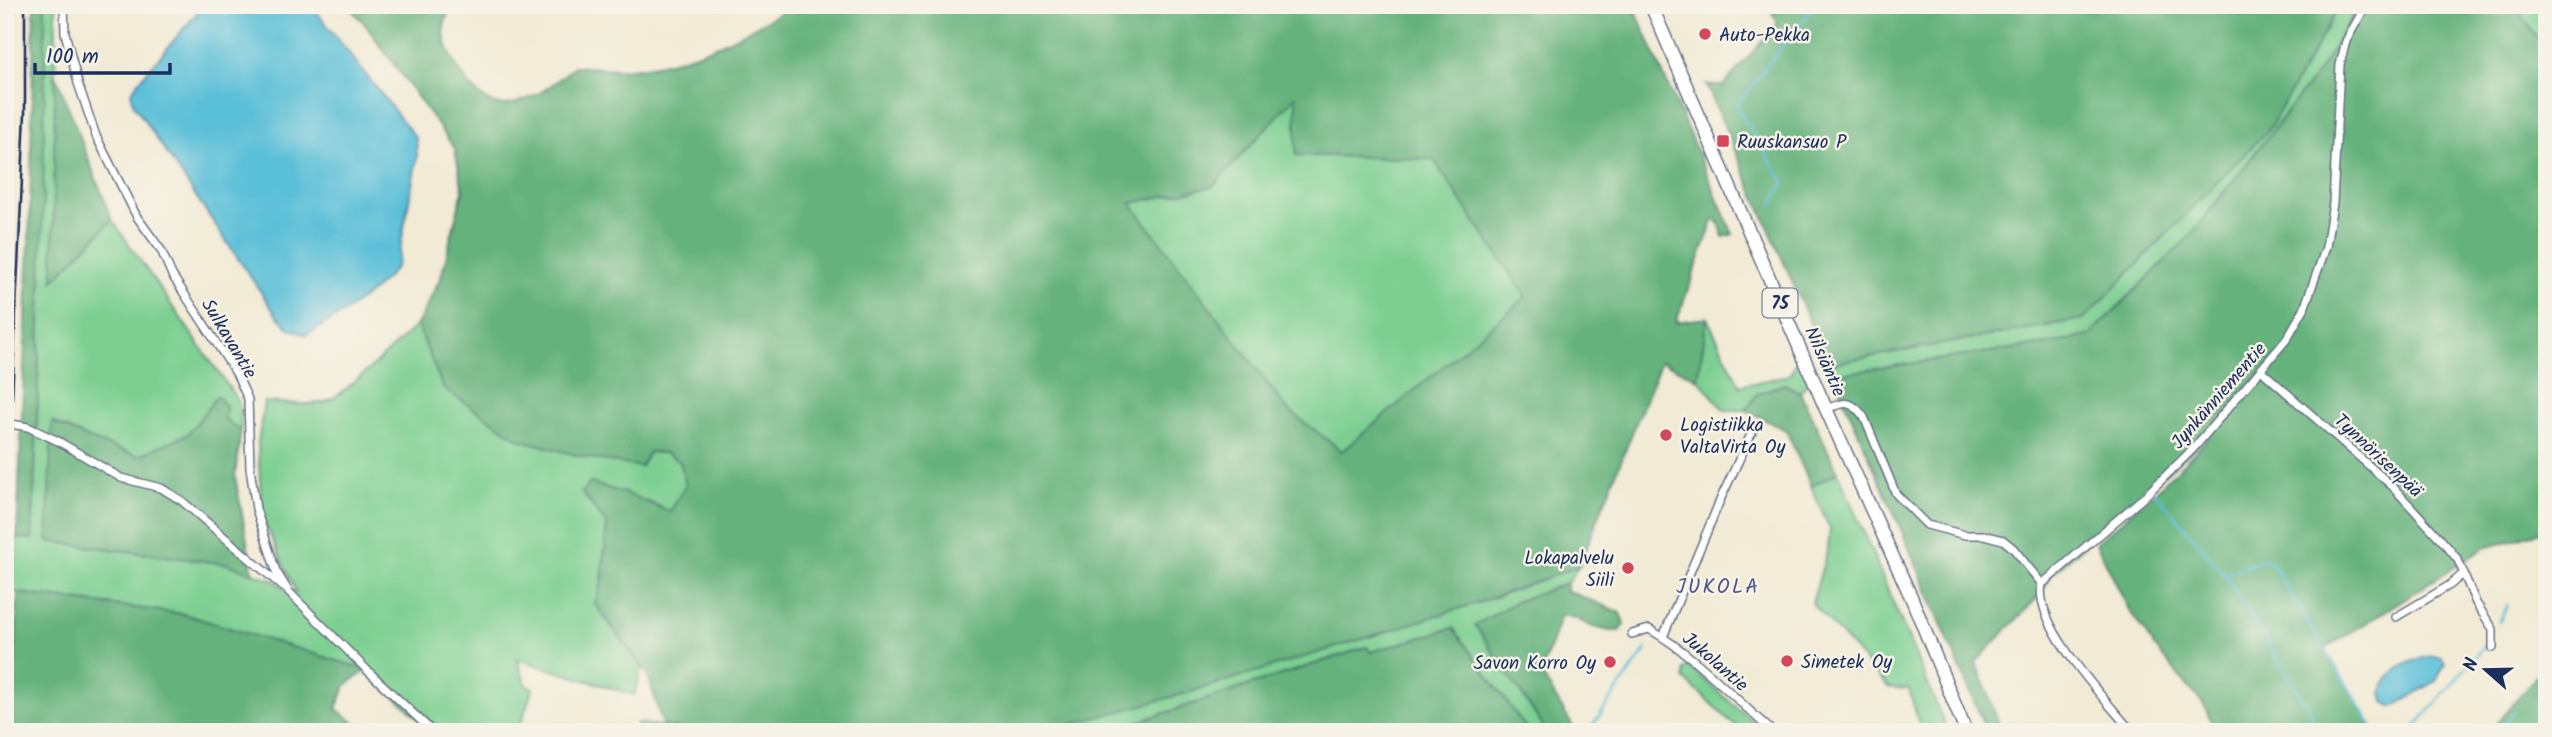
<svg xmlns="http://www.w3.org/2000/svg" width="2552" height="737" font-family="Kalam,sans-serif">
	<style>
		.green { fill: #7ccf91; stroke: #4c7f78; stroke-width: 2 }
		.forest { fill: #65b27b; stroke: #40706c; stroke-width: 2; fill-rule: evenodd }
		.water { fill: #5abfd8; stroke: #3a779b; stroke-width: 2 }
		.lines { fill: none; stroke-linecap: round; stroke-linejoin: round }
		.stream { stroke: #5abfd8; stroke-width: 2.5 }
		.street-casing { stroke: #667087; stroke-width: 10 }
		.primary-casing { stroke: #667087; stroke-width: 15 }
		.street { stroke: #fff; stroke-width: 7 }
		.primary { stroke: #fff; stroke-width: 12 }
		.rail { stroke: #1b2f5e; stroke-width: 2.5 }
		.poi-dot { fill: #d1495b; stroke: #f7f3e8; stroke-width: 2.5 }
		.labels { text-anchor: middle; stroke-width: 5; stroke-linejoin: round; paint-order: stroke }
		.shield { fill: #f7f3e8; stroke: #5d6a87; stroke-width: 2 }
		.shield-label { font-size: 18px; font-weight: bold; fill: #1b2f5e }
		.poi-label { font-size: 19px; fill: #1b2f5e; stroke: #f7f3e8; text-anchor: start }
		.street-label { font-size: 19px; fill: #1b2f5e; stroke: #f7f3e8 }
		.neighbourhood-label { font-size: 21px; letter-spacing: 2px; fill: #52578e; stroke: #f7f3e8 }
	</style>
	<rect width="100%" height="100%" fill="#f7f3e8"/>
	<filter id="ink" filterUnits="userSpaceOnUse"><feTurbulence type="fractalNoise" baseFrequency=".0143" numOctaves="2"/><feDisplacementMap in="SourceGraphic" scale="14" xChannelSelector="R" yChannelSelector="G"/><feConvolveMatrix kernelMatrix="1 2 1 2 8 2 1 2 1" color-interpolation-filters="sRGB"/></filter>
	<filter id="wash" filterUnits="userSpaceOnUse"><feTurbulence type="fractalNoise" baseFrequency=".00686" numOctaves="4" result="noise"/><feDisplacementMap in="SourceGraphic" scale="28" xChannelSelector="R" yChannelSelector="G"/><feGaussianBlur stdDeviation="1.57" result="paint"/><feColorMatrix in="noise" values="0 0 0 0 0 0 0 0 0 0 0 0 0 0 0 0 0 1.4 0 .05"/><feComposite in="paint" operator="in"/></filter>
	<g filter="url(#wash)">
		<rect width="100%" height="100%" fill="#f1ead4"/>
		<path class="green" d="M45 5H56L53 280 112 220 237 399 241 410V431L225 420 226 406 217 396 188 434 138 456 92 440 53 422 48 541 228 564 276 581 285 589 296 592 262 517 258 443 264 402C284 403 305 406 325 402 343 397 400 340 417 325L444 388 649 452 666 453 680 462 686 485 670 512 657 505 591 483 582 493 607 524 602 583 595 604 642 667 634 695 517 659 527 686 533 688 518 732H433L367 670 183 614 5 591V537L32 539 37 431Z
			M2340 5H2359L2319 71 2191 235 2089 336 2059 342 1833 375 1828 364 2084 319 2269 129Z
			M2515 5H2547V53Z
			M1296 95 1297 155 1433 159 1527 297 1342 451 1287 409 1130 203 1213 186Z
			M1707 318 1740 386 1789 375 1802 353 1812 377 1800 392 1784 384 1757 394 1746 410H1724L1698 379Z
			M1838 472 1948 732H1921L1909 689 1889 688 1812 603 1828 548 1830 529 1811 486Z
			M1579 566 1567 583 1518 601 1475 625 1547 732H1529L1453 628 1371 652 1367 647 1107 732H1043L1086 719 1157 683 1190 692 1486 600Z
			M1688 666 1765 732H1742L1684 679V670Z
			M637 723 709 732H635Z"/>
		<path class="forest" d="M34 5H45C45 183 40 362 32 539L17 538 30 215Z
			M347 5H451C448 12 443 24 444 31 445 56 477 107 504 105 532 102 554 85 574 66 591 67 610 70 628 69 690 64 741 36 793 5H1633L1733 234 1723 237 1720 224 1714 219 1676 322 1707 318 1698 379 1661 361 1579 566 1486 600 1366 638 1190 692 1043 732H709L663 726 648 675 595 604 602 583 607 524 582 493 590 483 625 493 670 512 686 485 680 462 666 453 649 452 641 467 580 456 521 440 443 388 417 325 441 277 463 190 455 149 364 23ZM1296 96V155L1433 159 1526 297 1342 451 1287 409 1131 203 1213 186Z
			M1768 5H2340L2269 129 2084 319 1828 364 1706 84 1723 86 1778 23Z
			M2359 5H2515L2547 53V544L2539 532 2485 548 2325 649 2376 732H2215L2204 705 2160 654 2129 610 2096 543 2155 492 2196 451 2264 373 2262 371 2193 449 2050 576 2041 594 1976 662 2002 732H1987L1904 536 1833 375 2059 342 2090 335 2191 235 2319 71Z
			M55 73 112 220 53 281V261Z
			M1784 384 1800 392 1838 472 1811 486 1786 430 1746 410 1757 394Z
			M217 396 226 406 225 420 241 431 235 476 253 573 228 564 47 541 52 422 92 440 138 456 188 434Z
			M1567 583 1566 590 1619 612 1625 624 1620 631H1610L1593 627 1575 618 1561 615 1541 673 1576 732H1547L1475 625 1518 601Z
			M18 593 183 614 367 670 346 685 336 709 368 732H11Z
			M1453 628 1529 732H1107L1367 647 1371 652Z
			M2547 644V732H2489L2535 678Z"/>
		<path class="water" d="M204 5H311L416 138 417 158 397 265C382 289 332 321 306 335L290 329 277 316 134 105 131 93 138 82Z
			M2433 656 2441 657 2445 663 2436 681 2393 707 2384 702C2375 675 2410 659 2433 656Z"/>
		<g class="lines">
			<path class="stream" d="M1813 8 1828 5
				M1772 205 1784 183 1736 106 1815 5
				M2155 492 2225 575 2263 559 2271 562 2376 732
				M2225 575 2312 714 2307 732
				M2499 622 2508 605
				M1588 732 1647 648
				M2411 732 2489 641
				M2497 732 2513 713"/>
		</g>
	</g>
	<g filter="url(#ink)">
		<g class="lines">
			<defs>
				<path id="street" d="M64 5 65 33 78 83 96 136 137 217 161 250 172 275 236 373 248 399 250 468 256 509 276 571 289 592 367 670 433 732
					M2262 371 2392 486 2445 544 2458 560 2476 603 2493 629V648
					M1826 409C1845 402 1851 399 1864 417L1896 494 1927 525 1965 535H1984L2003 540 2013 548 2042 584
					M5 426 11 424 28 427 58 441 121 478 161 488 182 501 283 587
					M2396 617 2450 585 2464 573
					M1632 634 1649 629C1695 655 1733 697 1773 732
					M1663 637 1721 498 1754 428
					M2132 732C2106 700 2033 625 2042 584L2144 497 2193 449 2286 340 2304 309 2326 247 2333 203 2340 65 2346 41 2366 5"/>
				<path id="primary" d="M1651 5 1826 409 1912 599 1966 732"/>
			</defs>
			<use href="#street" class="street-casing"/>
			<use href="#primary" class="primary-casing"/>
			<use href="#street" class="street"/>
			<use href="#primary" class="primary"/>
			<path class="rail" d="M5 551 25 113V5"/>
		</g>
	</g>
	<g class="poi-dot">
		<circle cx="1705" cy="34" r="7"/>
		<rect x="1716" y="134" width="14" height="14" rx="3.5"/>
		<circle cx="1666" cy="435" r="7"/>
		<circle cx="1628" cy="568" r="7"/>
		<circle cx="1787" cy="661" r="7"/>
		<circle cx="1610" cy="662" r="7"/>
	</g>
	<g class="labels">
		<rect class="shield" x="1762.5" y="288.5" width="35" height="29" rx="5"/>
		<g class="shield-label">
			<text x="1780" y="309">75</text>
		</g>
		<g class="poi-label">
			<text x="1719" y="41">Auto-Pekka</text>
			<text x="1737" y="148">Ruuskansuo P</text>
			<text x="1680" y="431">Logistiikka<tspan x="1680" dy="22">ValtaVirta Oy</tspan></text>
			<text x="1614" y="564" text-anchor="end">Lokapalvelu<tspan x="1614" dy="22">Siili</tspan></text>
			<text x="1801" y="668">Simetek Oy</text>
			<text x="1596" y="669" text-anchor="end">Savon Korro Oy</text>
		</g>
		<g class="street-label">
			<text transform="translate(230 338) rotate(59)" y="7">Sulkavantie</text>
			<text transform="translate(1826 361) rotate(66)" y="7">Nilsiäntie</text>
			<text transform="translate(2218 395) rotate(-49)" y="7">Jynkänniementie</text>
			<text transform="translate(2379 455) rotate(43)" y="7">Tynnörisenpää</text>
			<text transform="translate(1716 661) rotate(41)" y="7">Jukolantie</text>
		</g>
		<g class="neighbourhood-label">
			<text x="1718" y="593">JUKOLA</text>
		</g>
	</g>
	<rect width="2552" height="737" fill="none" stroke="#f7f3e8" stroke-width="28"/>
	<g transform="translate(2486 670) rotate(290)" stroke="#f7f3e8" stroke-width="5" paint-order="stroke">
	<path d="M0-5L12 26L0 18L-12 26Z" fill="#1b2f5e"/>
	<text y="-10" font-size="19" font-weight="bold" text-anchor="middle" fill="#1b2f5e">N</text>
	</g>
	<path d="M35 63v10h135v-10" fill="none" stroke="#1b2f5e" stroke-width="3.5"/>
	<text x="46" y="63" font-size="21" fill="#1b2f5e" stroke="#f7f3e8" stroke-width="5" paint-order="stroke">100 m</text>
</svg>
